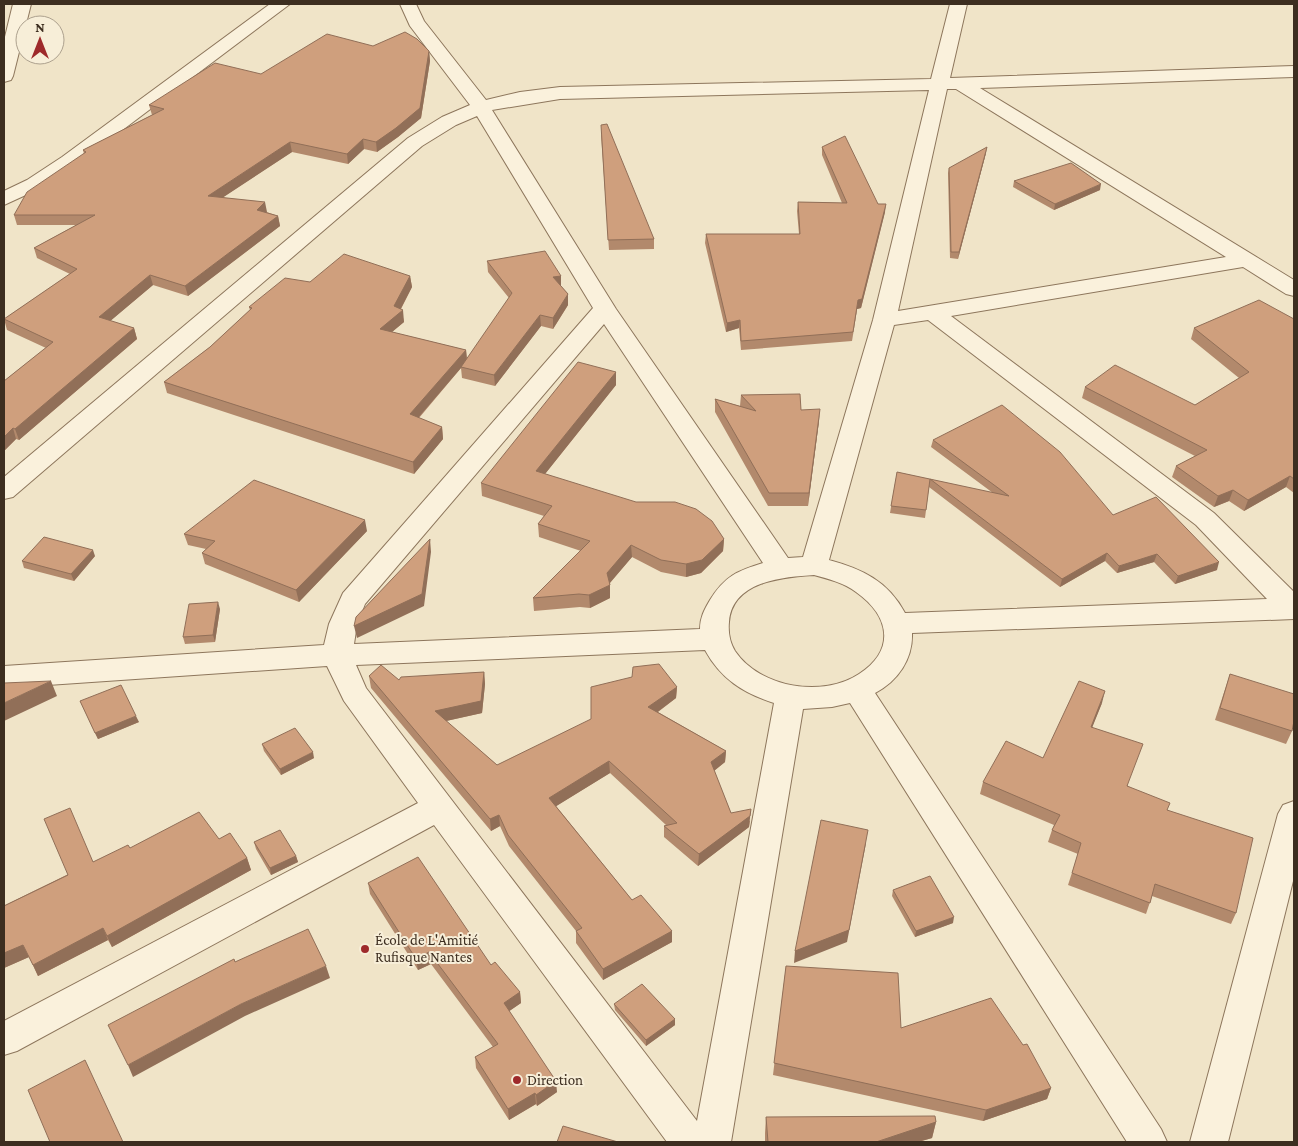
<svg xmlns="http://www.w3.org/2000/svg" width="1298" height="1146" font-family="'Crimson Pro',serif">
	<style>
		.lines { fill: none; stroke-linecap: round; stroke-linejoin: round }
		.minor-casing { stroke: #8d765c; stroke-width: 2 }
		.minor { fill: #faf1dc; fill-rule: evenodd }
		.wall { fill: #b2896c }
		.shaded-wall { fill: #916f58 }
		.building { fill: #cf9f7d; stroke: #916f58 }
		.poi-dot { fill: #9e2a2b; stroke: #f7eed8; stroke-width: 2 }
		.labels { text-anchor: middle; stroke-width: 4; stroke-linejoin: round; paint-order: stroke }
		.near-poi-label { font-size: 15px; fill: #3d2e20; stroke: #f7eed8; text-anchor: start }
	</style>
	<rect width="100%" height="100%" fill="#f0e4c8"/>
	<g class="lines">
		<defs>
			<path id="minor" d="M13 4H31L13 76 11 80 4 82V41Z
				M270 4H290L76 165 41 188 4 205V191L27 180 62 157Z
				M400 4H416L424 21 486 100 520 92 560 87 931 79 950 4H967L950 78 1294 66V77L980 88 1294 280V296L1286 294 1243 267 951 316 1214 513 1294 592V619L912 633C913 659 898 681 875 693L1161 1129 1167 1142H1127L850 703 832 707 803 709 731 1142H667L434 825 17 1051 4 1055V1021L418 803 344 701 327 666 4 688V666L324 645 329 624 343 593 593 308 477 116 456 125 422 146 13 497 4 499V477L408 138 442 117 470 105 410 26ZM947 89H956L1226 257 898 311ZM929 90 873 320 803 557 788 558 616 309 492 110 560 99ZM928 320 1196 525 1267 599 905 613C888 581 862 569 829 560L894 325ZM604 324 763 563C737 571 725 576 710 600 704 610 700 618 700 629L354 644 357 624 365 604ZM814 575C829 579 844 583 856 592 890 616 896 650 859 674 823 698 760 688 735 651 730 643 728 632 729 622 732 581 783 577 814 575ZM705 650C721 679 743 693 774 703L697 1121 366 688 356 665Z
				M1294 801V877L1228 1142H1190L1278 814 1283 805Z"/>
		</defs>
		<use href="#minor" class="minor-casing"/>
		<use href="#minor" class="minor"/>
	</g>
	<path class="wall" d="M373 46 429 51 430 61 421 118 398 137 377 152 364 149 348 164 292 152 223 197 278 216 280 226 188 296 153 285 110 321 134 328 137 339 19 440 16 439 4 451V381L46 348 7 330 4 319 70 274 37 258 34 248 76 225H17L14 215 84 154 83 150 152 115 149 105 261 74Z
		M601 134 654 239V249L609 250Z
		M822 147 878 204 885 212 861 308 857 309 852 341 741 350 739 328 726 332 705 243 706 234H799L797 211 798 202 842 203 822 155Z
		M986 153 958 259 950 258 948 173 949 168Z
		M1014 181 1100 190 1054 210 1013 187Z
		M487 261 561 276V286L568 294V305L553 329 541 326 495 386 462 378 461 368 419 418 442 427 443 439 414 474 167 393 164 382 210 347 250 310 249 307 310 282 410 276 412 287 401 309 404 322 392 332 466 350 467 359 509 298 488 272Z
		M1294 319V493L1286 487 1244 511 1229 501 1214 507 1172 477 1176 466 1195 456 1082 398 1085 387 1195 405 1239 378 1191 339 1194 328Z
		M616 372V385L545 474 724 539 723 551 701 573 686 577 661 572 632 557 610 583V598L590 608 580 607 534 611 533 598 581 551 539 537 538 524 544 516 482 496 481 483Z
		M741 395 819 421 808 506H768L715 412V399L740 406Z
		M933 440 1113 515 1217 570 1175 584 1154 562 1117 573 1105 561 1060 587 929 487 925 518 890 513 897 472 993 493 931 447Z
		M367 531 299 602 205 564 202 553 206 549 188 545 184 534Z
		M95 556 74 581 24 568 22 561Z
		M220 609 215 642 185 644 183 637Z
		M484 672 485 684 482 713 446 721 497 765 677 687 676 698 658 712 726 751 725 762 714 771 731 813 750 821 749 827 698 866 664 837V826L666 825 610 773 556 806 632 900 672 931V942L603 980 576 943V931L509 846 500 826 491 831 371 688 369 676 399 680Z
		M1230 674 1292 731 1286 744 1215 720Z
		M80 701 139 722 98 739Z
		M1102 703 1092 727 1128 786 1168 810 1236 913 1231 924 1152 896 1146 914 1068 885 1078 854 1048 842 1052 830 1054 825 980 794 983 782 1043 758Z
		M262 744 314 758 281 775 264 751Z
		M219 839 247 858 251 870 112 947 108 940 38 976 29 957 4 968V900L5 905 93 862 130 848Z
		M254 842 296 856 298 862 271 875 256 849Z
		M368 883 491 965 520 992 521 1003 509 1011 557 1092 537 1106 536 1104 509 1120 476 1068 475 1057 493 1047 431 964 418 970 370 894Z
		M893 890 953 923 915 937 892 896Z
		M786 966 901 1028 1051 1088 1047 1099 983 1121 773 1075Z
		M614 1004 675 1019V1025L646 1046 615 1010Z
		M766 1117 936 1122 932 1138 918 1142H765V1133Z"/>
	<path class="shaded-wall" d="M429 51 430 61 421 118 398 137 377 152 376 142Z
		M363 139 364 149 348 164 347 154Z
		M290 142 292 152 210 206 208 196Z
		M987 147 986 153 958 259 959 252Z
		M1101 184 1100 190 1054 210 1055 204Z
		M265 202 267 212 259 220 257 210Z
		M886 204 885 212 861 308 857 309 852 341 858 300Z
		M278 216 280 226 188 296 185 286Z
		M150 275 153 285 102 328 99 317Z
		M410 276 412 287 398 314 403 310 404 322 381 341 380 329 394 306Z
		M561 276V286L553 277Z
		M568 294V305L553 329V318Z
		M540 315 541 326 495 386 494 375Z
		M740 320 739 328 726 332 727 323Z
		M134 328 137 339 19 440 15 429Z
		M466 350 467 361 411 426 410 414Z
		M616 372V385L537 484 536 471Z
		M820 409 819 421 808 506 809 493Z
		M442 427 443 439 414 474 413 462Z
		M13 428 16 439 4 451V437Z
		M1290 476 1286 487 1244 511 1248 500Z
		M1233 490 1229 501 1214 507 1218 496Z
		M365 520 367 531 299 602 296 590Z
		M430 539 431 552 424 606 357 638 354 626Z
		M724 539 723 551 701 573 686 577V564Z
		M631 545 632 557 608 585 607 573Z
		M93 550 95 556 74 581 71 574Z
		M1107 553 1105 561 1060 587 1062 579Z
		M1157 554 1154 562 1117 573 1119 566Z
		M1219 562 1217 570 1175 584 1178 576Z
		M610 585V598L590 608 589 595Z
		M218 602 220 609 215 642 213 635Z
		M484 672 485 684 482 713 437 723 435 711Z
		M51 681 57 696 4 721V703Z
		M677 687 676 698 648 719V707Z
		M1105 691 1102 703 1088 738 1091 727Z
		M136 716 139 722 98 739 95 733Z
		M726 751 725 762 710 774 711 762Z
		M313 752 314 758 281 775 280 769Z
		M609 761 610 773 550 810 549 798Z
		M751 809 749 827 698 866 699 854Z
		M499 815 500 826 491 831 490 819Z
		M866 843 847 942 794 963 795 951Z
		M296 856 298 862 271 875 270 868Z
		M247 858 251 870 112 947 107 936Z
		M954 917 953 923 915 937 916 931Z
		M103 928 108 940 38 976 33 965Z
		M672 931V942L603 980V969Z
		M23 945 29 957 4 968V953Z
		M429 952 431 964 418 970 416 959Z
		M326 966 330 978 245 1016 133 1077 128 1065 241 1004Z
		M520 992 521 1003 505 1014 504 1003Z
		M675 1019V1025L646 1046V1040Z
		M556 1081 557 1092 537 1106 536 1095Z
		M1051 1088 1047 1099 983 1121 986 1110Z
		M535 1093 536 1104 509 1120 508 1109Z
		M936 1122 932 1138 918 1142H876Z"/>
	<path class="building" d="M405 32 417 39 429 51 420 108 396 128 376 142 363 139 347 154 290 142 208 196 265 202 257 210 278 216 185 286 150 275 99 317 134 328 15 429 13 428 4 437V381L53 342 4 319 77 269 34 248 95 215H14L27 192 86 152 83 150 164 109 149 105 215 63 261 74 327 34 373 46Z
		M607 124 654 239 608 240 601 125Z
		M845 136 878 204H886L862 299 858 300 853 332 741 341 740 320 727 323 706 234H800L798 202 847 203 822 147Z
		M987 147 959 252H951L949 168Z
		M1071 163 1101 184 1055 204 1014 181Z
		M545 251 561 276 553 277 568 294 553 318 540 315 494 375 461 367 512 293 487 261Z
		M344 254 410 276 394 306 403 310 380 329 466 350 410 414 442 427 413 462 164 382 210 347 252 308 249 307 285 278 310 282Z
		M1259 300 1294 319V479L1290 476 1248 500 1233 490 1218 496 1176 466 1207 450 1085 387 1115 365 1195 405 1249 372 1194 328Z
		M578 362 616 372 536 471 636 502H675L696 509 712 521 724 539 702 560 686 564 661 560 631 545 607 573 610 585 589 595 579 594 533 598 590 541 538 524 552 506 481 483Z
		M800 394 801 410 820 409 809 493H769L715 399 756 411 741 395Z
		M1002 405 1060 452 1113 515 1156 497 1219 562 1178 576 1157 554 1119 566 1107 553 1062 579 930 479 926 510 891 506 897 472 1009 496 933 440Z
		M254 480 365 520 296 590 202 553 215 541 184 534Z
		M44 537 93 550 71 574 22 561Z
		M430 539 422 594 354 626 356 617Z
		M218 602 213 635 183 637 189 604Z
		M659 664 677 687 648 707 726 751 711 762 731 813 751 809 750 816 699 854 664 826 677 823 609 761 549 798 632 900 641 895 672 931 603 969 576 931 582 928 508 835 499 815 490 819 369 676 381 665 399 680 401 677 484 672 481 701 435 711 497 765 591 719V687L632 677 633 667Z
		M1230 674 1294 694V721L1292 731 1220 708Z
		M51 681 4 703V683Z
		M1079 681 1105 691 1091 727 1143 744 1127 786 1170 803 1167 810 1253 838 1236 913 1155 884 1150 903 1072 873 1081 843 1052 830 1060 815 983 782 1006 741 1043 758Z
		M121 685 136 716 95 733 80 701Z
		M295 728 313 752 280 769 262 744Z
		M70 808 93 862 128 845 130 848 199 812 219 839 230 833 247 858 107 936 103 928 33 965 23 945 4 953V906L68 875 44 819Z
		M821 820 868 830 849 930 795 951Z
		M280 830 296 856 270 868 254 842Z
		M418 857 491 965 495 962 520 992 504 1003 556 1081 536 1095 535 1093 508 1109 475 1057 498 1044 429 952 416 959 368 883Z
		M930 876 954 917 916 931 893 890Z
		M308 929 326 966 241 1004 128 1065 108 1025 234 959 235 962Z
		M786 966 898 973 901 1028 991 998 1023 1045 1027 1044 1051 1088 986 1110 774 1063Z
		M642 984 675 1019 646 1040 614 1004Z
		M85 1060 123 1142H50L28 1090Z
		M935 1116 936 1122 876 1142H768L766 1117Z
		M563 1126 618 1142H557Z"/>
	<g class="poi-dot">
		<circle cx="365" cy="949" r="5"/>
		<circle cx="517" cy="1080" r="5"/>
	</g>
	<g class="labels">
		<g class="near-poi-label">
			<text x="375" y="945">École de L'Amitié<tspan x="375" dy="17">Rufisque Nantes</tspan></text>
			<text x="527" y="1085">Direction</text>
		</g>
	</g>
	<rect width="1298" height="1146" fill="none" stroke="#3d2e20" stroke-width="10"/>
	<g transform="translate(40 40)"><circle r="24" fill="#f7eed8" stroke="#ada18e"/>
	<path d="M0-4L9 19L0 12L-9 19Z" fill="#9e2a2b"/>
	<text y="-8" font-size="14" font-weight="bold" text-anchor="middle" fill="#3d2e20">N</text>
	</g>
</svg>
